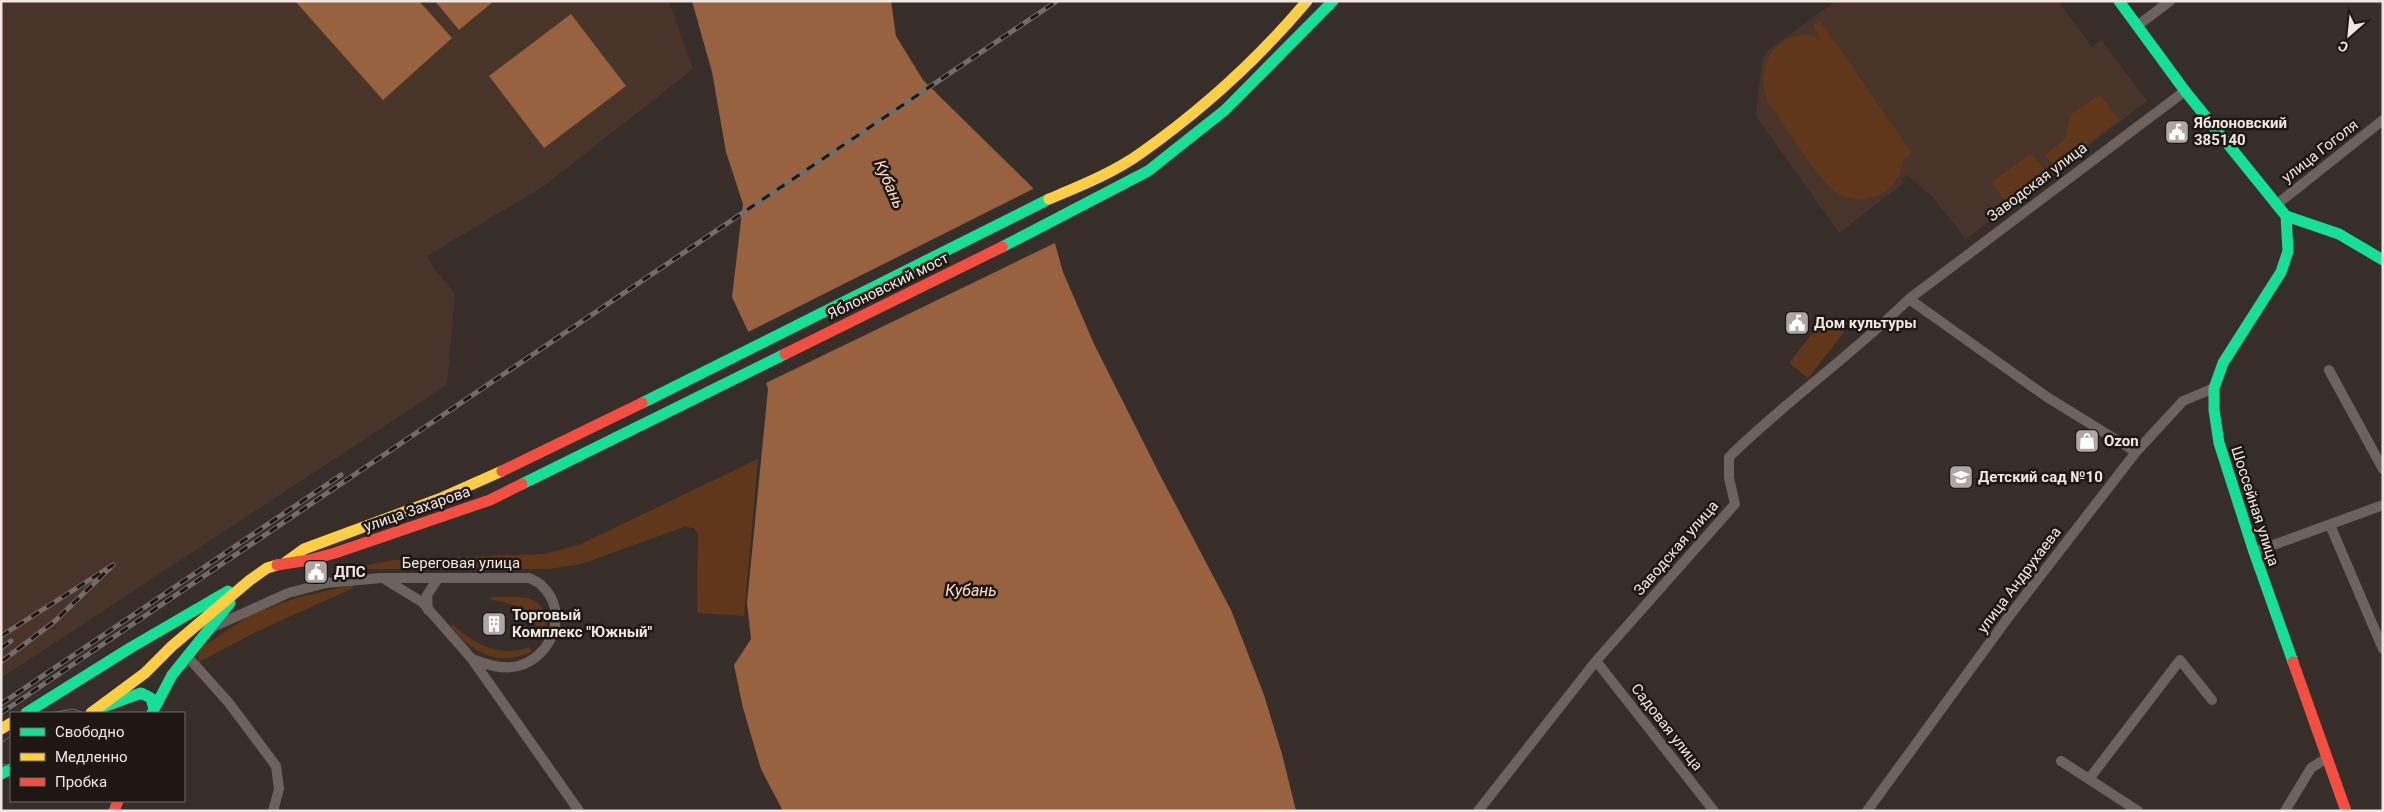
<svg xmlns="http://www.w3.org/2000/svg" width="2384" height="812" font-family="Roboto,sans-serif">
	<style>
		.built { fill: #483428 }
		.green { fill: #61371b }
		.water { fill: #986240 }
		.pier { fill: #372e2a }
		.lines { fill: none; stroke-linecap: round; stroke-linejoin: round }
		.street { stroke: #6c635e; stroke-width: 10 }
		.fast { stroke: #16e098; stroke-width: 11 }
		.slow { stroke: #ffcf43; stroke-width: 11 }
		.jam { stroke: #f24e42; stroke-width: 11 }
		.tram { stroke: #736c68; stroke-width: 1 }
		.rail-casing { stroke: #736c68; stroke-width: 5 }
		.rail { stroke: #1e1713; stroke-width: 3; stroke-dasharray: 9; stroke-linecap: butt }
		.labels { text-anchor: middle; stroke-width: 5; stroke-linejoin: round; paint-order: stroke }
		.poi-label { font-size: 15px; font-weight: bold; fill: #f1e7e1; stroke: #1e1713; text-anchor: start }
		.street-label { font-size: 15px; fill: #f1e7e1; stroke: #1e1713 }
		.water-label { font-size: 16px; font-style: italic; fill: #ffdbc6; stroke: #1e1713 }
	</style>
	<rect width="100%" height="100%" fill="#372e2a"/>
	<path class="built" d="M1 1H669L693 69 544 186 427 256 434 268 455 294 447 385 1 678Z
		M1836 1H2058L2092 47 2101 40 2147 101 1966 239 1932 196 1907 175 1901 179 1904 183 1839 233 1758 119 1756 114 1762 59 1768 50Z"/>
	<path class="green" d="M1820 21 1912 153 1906 158 1904 157C1902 172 1896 187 1881 194 1867 201 1851 202 1837 193 1820 183 1782 122 1768 102 1752 64 1778 27 1820 37L1813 26Z
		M2097 96H2101L2119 120 2055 168 2045 155 2066 138 2070 115Z
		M2027 156H2034L2047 173 2007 204 1992 182Z
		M1826 316 1845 331 1808 378 1789 363Z
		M758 459 744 616 697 613 698 534 694 528 684 527 581 564 549 569H366L365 566 393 560 544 554 579 545Z
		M352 585 353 588 258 631 199 662 198 656 201 648 250 615 296 598Z
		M491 597C518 597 546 591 547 627L537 626C526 608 512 602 491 600Z
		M450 622C471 643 500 659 529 647L532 652C507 662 488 660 467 643 460 637 453 630 450 622Z"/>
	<path class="water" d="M295 1H419L452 38 383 100Z
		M435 1H494L459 30Z
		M692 1H891L896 36 923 80 1032 187 1049 222 1063 272 1094 344 1161 477 1231 610 1264 695 1282 754 1296 811H783L761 769 743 708 734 665 751 639 747 603 768 389 754 344 732 297 743 204 726 152 712 72Z
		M571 14 626 86 544 148 489 76Z"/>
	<path class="pier" d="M1035 188 1051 221 1057 242 764 384 746 333Z"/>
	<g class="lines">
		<path class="street" d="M2137 26 2170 1
			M2276 205 2383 120
			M2329 370 2383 469
			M2136 452 2047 397 1909 299 2185 91
			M2330 525 2383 649
			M2254 552 2383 505
			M386 580 422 602 472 659 579 811
			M428 610 427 595 437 580
			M211 628 288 593 326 583 381 578H529C533 580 539 582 542 586 570 612 552 657 518 666 503 670 487 665 472 659
			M187 656 229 703 276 766 279 789 273 811
			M1596 661 1714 811
			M2061 761 2138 811
			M2089 779 2180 660 2212 700
			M1478 811 1596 661 1735 504 1729 478V457C1786 401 1852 355 1909 299
			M1867 811 2007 619 2136 452 2183 401 2214 388
			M2285 811 2311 768 2327 758"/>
		<path class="fast" d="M2119 1 2185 91 2286 216 2339 234 2383 260
			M2286 216 2288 251 2281 272 2223 363 2214 388V410L2219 443 2254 552 2293 662
			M1002 247 1148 171 1225 110 1333 1
			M642 403 1049 199
			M522 484 785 354
			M103 707 141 693 151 698 154 709
			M26 713 130 648 228 591
			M152 713 172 675 230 603
			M1 774 11 769"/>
		<path class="slow" d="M1049 199C1080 186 1113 173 1141 153 1202 110 1259 58 1307 1
			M286 562 304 549 439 499 502 471
			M91 713 145 673 172 646 250 580 267 568 277 565
			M1 729 11 723"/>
		<path class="jam" d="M785 354 1002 247
			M502 471 642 403
			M277 565 309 560 335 553 490 500 522 484
			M2293 662 2346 811
			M114 811 118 801"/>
		<path class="tram" d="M50 713 73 709 84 713
			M1 743 11 736
			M1 764 11 766"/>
		<defs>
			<path id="rail" d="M1 636 113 565 55 621 1 662
				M1 648 11 641
				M1 704 341 475
				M1 713 1057 1"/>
		</defs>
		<use href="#rail" class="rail-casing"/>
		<use href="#rail" class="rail"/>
	</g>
	<defs>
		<symbol id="civic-square" viewBox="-11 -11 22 22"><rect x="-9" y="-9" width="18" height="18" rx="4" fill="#b0a6a1" stroke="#1e1713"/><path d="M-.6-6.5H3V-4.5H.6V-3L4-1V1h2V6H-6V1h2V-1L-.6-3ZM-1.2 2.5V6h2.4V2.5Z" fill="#fff"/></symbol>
		<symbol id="shop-square" viewBox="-11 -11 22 22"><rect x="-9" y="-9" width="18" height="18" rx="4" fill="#b0a6a1" stroke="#1e1713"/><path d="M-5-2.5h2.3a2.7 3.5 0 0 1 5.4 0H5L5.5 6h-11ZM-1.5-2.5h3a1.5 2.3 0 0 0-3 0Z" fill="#fff"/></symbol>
		<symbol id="school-square" viewBox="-11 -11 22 22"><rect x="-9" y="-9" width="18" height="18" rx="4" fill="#b0a6a1" stroke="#1e1713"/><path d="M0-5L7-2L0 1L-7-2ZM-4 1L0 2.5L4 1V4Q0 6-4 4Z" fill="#fff"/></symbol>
		<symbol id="building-square" viewBox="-11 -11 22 22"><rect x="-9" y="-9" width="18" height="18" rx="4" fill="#b0a6a1" stroke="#1e1713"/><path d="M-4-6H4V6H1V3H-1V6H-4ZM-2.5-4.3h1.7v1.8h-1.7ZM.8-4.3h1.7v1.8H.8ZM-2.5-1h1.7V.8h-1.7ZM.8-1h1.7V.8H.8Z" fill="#fff"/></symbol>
	</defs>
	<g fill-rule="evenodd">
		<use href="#civic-square" x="2163" y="118" width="28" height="28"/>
		<use href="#civic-square" x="1783" y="309" width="28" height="28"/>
		<use href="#shop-square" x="2073" y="427" width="28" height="28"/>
		<use href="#school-square" x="1947" y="463" width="28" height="28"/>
		<use href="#civic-square" x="302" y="558" width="28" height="28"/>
		<use href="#building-square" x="480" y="610" width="28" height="28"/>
	</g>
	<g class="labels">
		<g class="poi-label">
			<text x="2194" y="128">Яблоновский<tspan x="2194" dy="17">385140</tspan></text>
			<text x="1814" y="328">Дом культуры</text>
			<text x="2104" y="446">Ozon</text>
			<text x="1978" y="482">Детский сад №10</text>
			<text x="334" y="577">ДПС</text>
			<text x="512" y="620">Торговый<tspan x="512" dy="17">Комплекс "Южный"</tspan></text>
		</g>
		<g class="street-label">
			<text transform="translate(2320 151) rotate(-38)" y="5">улица Гоголя</text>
			<text transform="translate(2037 182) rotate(-37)" y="5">Заводская улица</text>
			<text transform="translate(888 286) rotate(-26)" y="5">Яблоновский мост</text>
			<text transform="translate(2255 506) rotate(72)" y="5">Шоссейная улица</text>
			<text transform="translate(417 509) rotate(-19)" y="5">улица Захарова</text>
			<text transform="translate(1676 548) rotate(-49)" y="5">Заводская улица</text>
			<text x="461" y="568">Береговая улица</text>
			<text transform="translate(2019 580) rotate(-53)" y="5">улица Андрухаева</text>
			<text transform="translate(1667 727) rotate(52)" y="5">Садовая улица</text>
		</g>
		<g class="water-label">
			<text transform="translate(890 184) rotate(66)" y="6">Кубань</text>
			<text x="971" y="596">Кубань</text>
		</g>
	</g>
	<rect width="2384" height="812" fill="none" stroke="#f1e7e1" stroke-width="5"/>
	<rect x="10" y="712" width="175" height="90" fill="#1e1713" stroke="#726a65"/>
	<rect x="20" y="728" width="25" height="8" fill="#16e098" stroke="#726a65"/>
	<text x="55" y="737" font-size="15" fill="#f1e7e1">Свободно</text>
	<rect x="20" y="753" width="25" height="8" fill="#ffcf43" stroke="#726a65"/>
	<text x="55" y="762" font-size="15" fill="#f1e7e1">Медленно</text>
	<rect x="20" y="778" width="25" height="8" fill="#f24e42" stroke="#726a65"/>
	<text x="55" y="787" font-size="15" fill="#f1e7e1">Пробка</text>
	<g transform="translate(2349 35) rotate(207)" stroke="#1e1713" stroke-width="4" paint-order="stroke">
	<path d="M0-4L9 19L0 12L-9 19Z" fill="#f1e7e1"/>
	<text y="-8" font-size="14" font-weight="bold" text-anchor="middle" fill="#f1e7e1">С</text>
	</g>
</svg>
